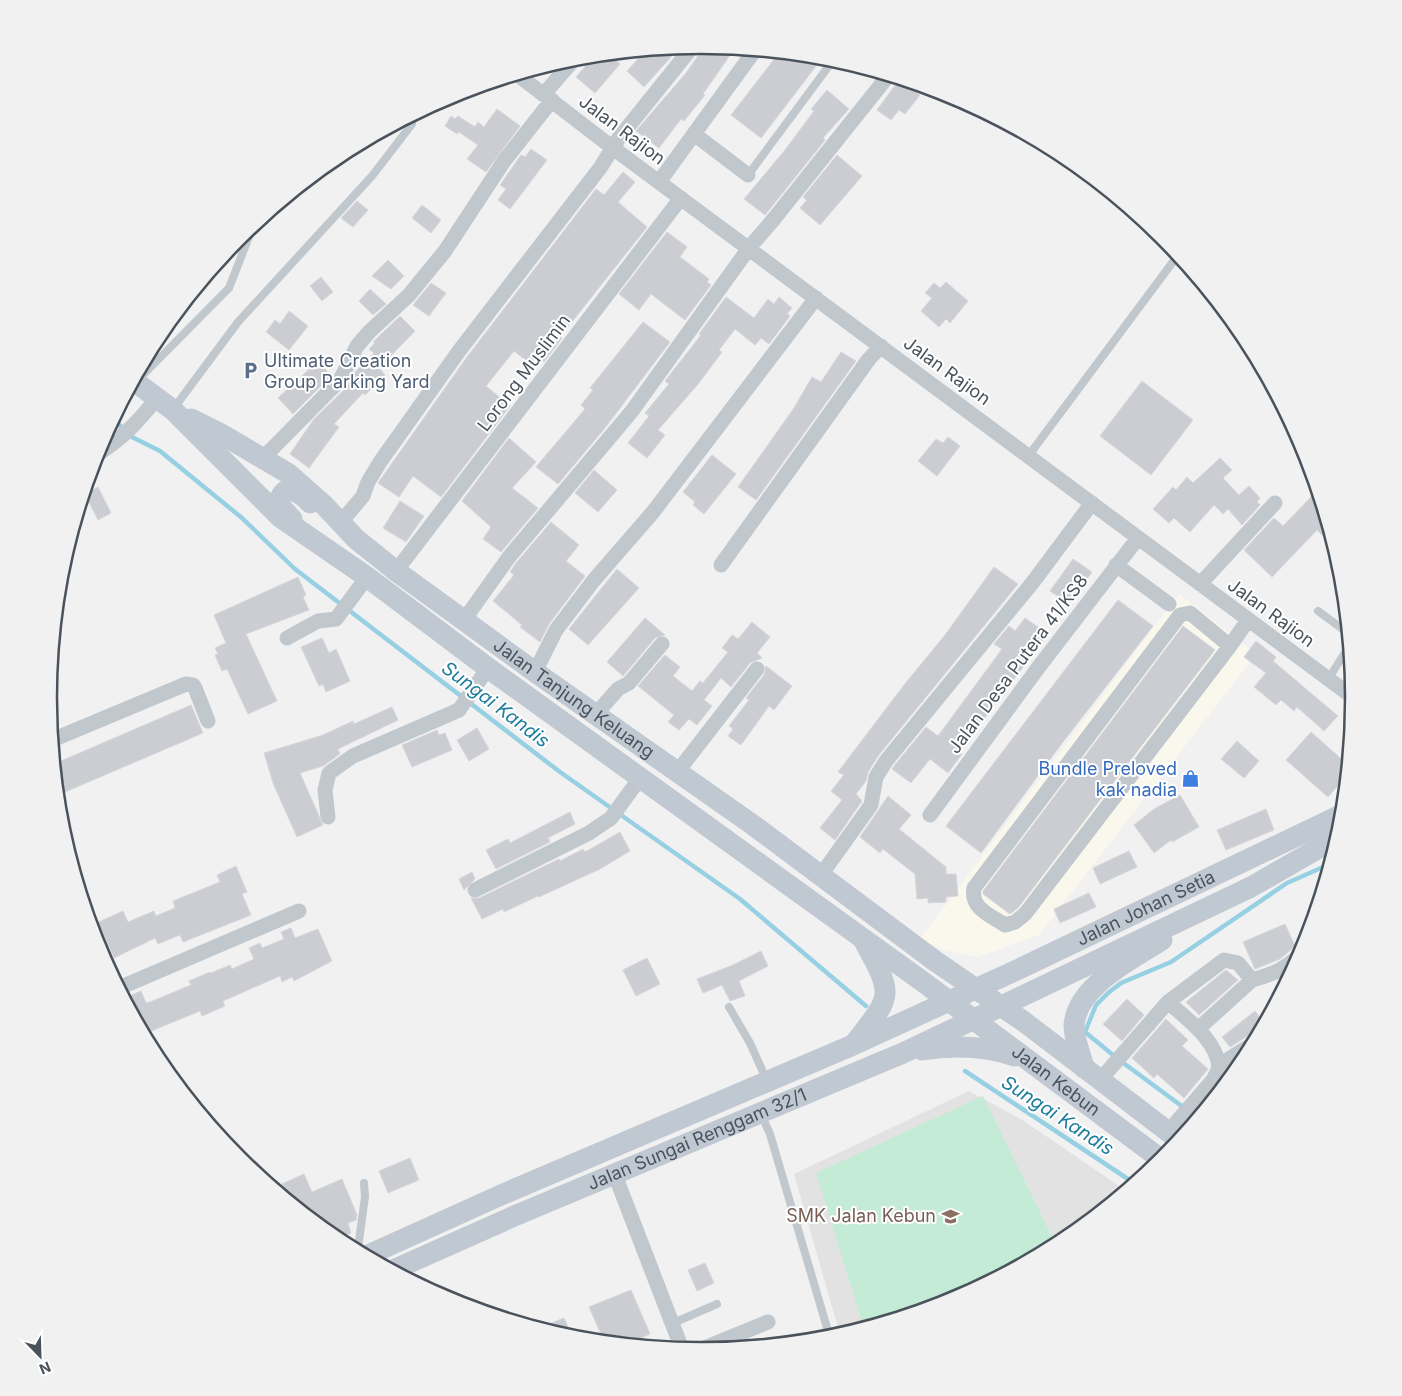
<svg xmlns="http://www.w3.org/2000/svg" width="1402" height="1396" font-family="Inter,sans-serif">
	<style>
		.commercial { fill: #faf7ed }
		.education { fill: #e3e2e2 }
		.green { fill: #c4ebd5 }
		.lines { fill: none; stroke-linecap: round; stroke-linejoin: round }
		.stream { stroke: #97d0e2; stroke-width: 4.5 }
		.building { fill: #cbcdd2; stroke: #d5d7db }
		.service { stroke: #c0c7cd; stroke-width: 8 }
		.minor { stroke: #c0c7cd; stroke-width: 15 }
		.secondary { stroke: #c0c8d2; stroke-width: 21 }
		.labels { text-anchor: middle; stroke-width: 4; stroke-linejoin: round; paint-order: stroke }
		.street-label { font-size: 18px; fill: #4a535c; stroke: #fff }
		.service-label { font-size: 18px; fill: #4e5e75; stroke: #fff; text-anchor: start }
		.shop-label { font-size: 18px; fill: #366cbe; stroke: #fff; text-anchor: end }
		.education-label { font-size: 18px; fill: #785e54; stroke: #fff; text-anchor: end }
		.water-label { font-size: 19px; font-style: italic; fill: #1d7d9c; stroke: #fff }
		.rim { fill: none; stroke: #4a535c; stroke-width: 2.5 }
	</style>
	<rect width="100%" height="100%" fill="#f2f1f1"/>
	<path class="commercial" d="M1179 594 1256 654 1039 935 978 957 943 950 920 939Z"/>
	<path class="education" d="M969 1091 1024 1121 1125 1190 1064 1241 951 1301 840 1335 794 1174Z"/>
	<path class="green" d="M983 1096 1056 1245 951 1301 864 1328 816 1173Z"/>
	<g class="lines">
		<path class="stream" d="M113 419 132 437 160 451 242 518 295 569 560 772 740 899 866 1006
			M1113 1055 1085 1032 1096 1005 1108 993 1121 983 1171 962 1287 883 1330 864
			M1122 1062 1183 1107
			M965 1071 1134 1183
			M1191 1113 1197 1118"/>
	</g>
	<path class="building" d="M705 46 735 48 703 94 705 95 684 121 681 119 659 148 636 131 686 73Z
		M680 47 644 87 627 71 646 50Z
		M779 53 823 57 761 138 731 115Z
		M605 54H608L620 64 595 93 576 77 595 55Z
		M899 80 920 95 905 114 899 110 891 120 877 110Z
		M827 90 849 109 823 138 825 140 765 215 744 199 785 150 814 111 811 109Z
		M497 109 520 126 486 172 467 159 478 145 459 132 457 134 445 126 451 116 455 119 458 116 475 127 478 122 484 127Z
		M531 149 547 160 510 209 498 200 506 189 500 185 521 155 525 157Z
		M837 155 862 176 820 225 800 208 807 200 803 197Z
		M623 172 635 182 618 202 647 227 560 337 562 338 544 362 537 357 531 364 514 351 486 386 510 406 441 497 413 476 399 497 378 483 467 357 596 189 604 195Z
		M357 201 368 210 353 227 341 218Z
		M422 205 441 220 431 233 412 218Z
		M667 232 687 247 680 257 709 279 707 282 711 285 685 320 651 294 639 310 619 294Z
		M388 260 404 276 391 289 372 276Z
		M321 277 333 292 322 301 310 286Z
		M946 282 968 301 950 323 946 319 939 327 921 311 932 298 925 293 934 283 940 288Z
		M431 283 446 293 429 316 413 305Z
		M370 289 386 304 373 315 359 301Z
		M726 297 754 318 768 299 774 304 779 297 792 308 787 314 790 316 769 344 761 338 755 345 735 329 719 350 722 352 699 383 658 430 665 435 647 458 628 443 649 416 645 413 669 384 665 381 701 335 699 334Z
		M289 311 308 326 289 350 266 332 275 320 280 324Z
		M400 316 415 331 379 368 385 375 365 395 363 393 334 424 339 427 309 468 290 454 314 419 347 387 353 374 374 353 369 349 375 343 373 342Z
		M643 322 670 342 605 428 558 484 536 467 585 409 581 405 593 390 590 388Z
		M841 352 856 361 756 500 738 487 794 408 812 377 821 382Z
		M318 361 331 376 293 414 278 398Z
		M1142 381 1193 420 1151 475 1100 436Z
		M948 437 960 446 937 476 918 461 936 439 943 443Z
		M509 438 536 462 512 488 538 508 501 552 483 539 491 527 462 501Z
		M712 455 736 474 704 514 693 505 695 502 683 492Z
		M1220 458 1232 470 1223 478 1239 495 1249 486 1260 498 1257 502 1260 505 1242 525 1228 509 1223 514 1214 505 1190 532 1174 518 1169 523 1153 509 1173 487 1176 490 1187 477 1193 483Z
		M594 470 617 490 598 512 575 493Z
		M98 487 111 513 98 520 85 494Z
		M1314 494 1320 498 1334 547 1317 530 1272 577 1244 550 1274 518 1283 526Z
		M400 501 424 516 406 542 383 528Z
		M551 522 579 545 566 561 585 576 549 624 540 642 520 627 522 625 493 601 514 575 510 572 516 563Z
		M1073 559 1092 572 1069 604 1050 591Z
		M994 567 1018 584 878 756 868 772 866 781 856 794 862 801 835 840 820 828 842 800 831 791 844 775 838 772 904 685 945 635Z
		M617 569 639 588 588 645 569 629Z
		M298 577 306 595 303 597 309 610 246 634 277 701 248 714 227 669 222 671 215 655 218 654 215 648 226 643 214 615Z
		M1118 600 1153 626 1063 742 981 853 946 826Z
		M645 618 665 635 655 638 623 676 607 662Z
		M1025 618 1048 634 959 752 962 754 948 773 930 759 911 783 892 769 894 766 926 727 938 736 1002 649 994 644 1009 626 1015 631Z
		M752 622 770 637 757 653 762 658 750 663 731 687 721 678 704 700 712 706 697 725 689 719 679 730 668 722 674 715 638 686 665 655 680 667 673 676 692 691 700 681 703 683 728 652 722 648 732 635 738 639Z
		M1183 626 1215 650 1107 791 1102 794 1103 796 1018 908 1010 914 983 894V891Z
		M322 638 329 653 336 649 350 681 326 692 323 684 319 686 301 647Z
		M1256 641 1276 657 1273 661 1338 716 1324 731 1297 707 1294 711 1281 700 1276 705 1254 687 1266 673 1244 657Z
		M766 666 792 686 774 710 769 706 741 745 728 736 733 729 729 726 749 700 746 698 764 675Z
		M191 705 203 733 58 795 54 764Z
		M392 707 398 720 338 749 340 754 323 766 300 773 323 825 297 837 273 783 264 753 323 735 353 721 354 724Z
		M477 728 489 749 469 761 457 740Z
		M437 730 439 735 445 733 452 750 412 767 402 745Z
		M1311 732 1346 763 1339 770 1346 776 1328 797 1286 760Z
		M1237 741 1259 761 1244 778 1221 759Z
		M1180 795 1199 827 1172 842 1171 840 1154 853 1134 825 1154 809Z
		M888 796 911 815 899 829 946 867V874H956L958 896 946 897V902L928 903V898L917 899 915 874 883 849 880 853 860 837Z
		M1266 809 1274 830 1226 850 1217 830Z
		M570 812 575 824 548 838 550 842 496 869 486 850 508 839 510 843Z
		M620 832 630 851 600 869 539 897 538 896 504 912 503 909 482 919 471 898H479L559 859 560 861 583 849 585 852Z
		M1129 851 1137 867 1100 884 1093 868Z
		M236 866 247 892 242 894 251 915 183 942 180 935 158 944 155 938 114 958 104 935 97 938 92 925 123 911 128 922 154 911 156 916 175 908 173 901 220 882 217 875Z
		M472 872 475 879 464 890 459 879Z
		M1089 893 1096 907 1060 923 1054 909Z
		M1285 924 1295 946 1280 959 1255 969 1243 942Z
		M291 928 295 938 318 929 332 961 294 981 292 977 282 982 280 976 223 1001 225 1006 202 1016 200 1011 144 1034 125 998 141 991 146 1003 150 1002 191 985 189 981 210 972 211 973 230 965 232 969 254 959 249 948 260 943 262 948 284 939 281 932Z
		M761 951 768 966 739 981 745 996 730 1001 722 985 703 993 697 979 733 965Z
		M647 958 660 984 636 996 623 970Z
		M1226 970 1238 980 1199 1015 1186 1002Z
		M1127 999 1144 1015 1122 1041 1103 1024Z
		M1255 1011 1264 1023 1258 1035H1249L1230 1047 1222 1037Z
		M1166 1019 1188 1040 1182 1046 1208 1069 1184 1098 1157 1074 1154 1078 1132 1058Z
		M1223 1082 1225 1084 1203 1110 1201 1108Z
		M410 1158 419 1180 388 1193 379 1171Z
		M304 1174 312 1192 342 1179 357 1215 356 1220 348 1223 351 1233 336 1239 290 1201 282 1184Z
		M705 1263 714 1283 697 1291 688 1270Z
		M631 1290 650 1334 627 1344 604 1341 589 1307Z
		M564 1318 573 1338 539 1328Z"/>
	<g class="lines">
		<path class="service" d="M748 175 834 59
			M137 381 229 288 254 224
			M174 408 238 322 372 176 412 124
			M1029 455 1178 255
			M1318 611 1348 633
			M1329 678 1349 646
			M729 1007 750 1043 767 1081
			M761 1114 770 1134 830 1338
			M360 1252 358 1248 365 1197 364 1183
			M671 1324 717 1304"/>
		<path class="minor" d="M518 75 613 148 1354 698
			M544 94 576 57
			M694 134 748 175
			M659 182 755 50
			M96 455C121 440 139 421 157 398
			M263 458 340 380 357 346 369 332 409 295 445 251 504 161 552 100
			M341 522 363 496 368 482 380 462 459 351 600 168 619 138 693 46
			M721 565 869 359 881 346
			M1116 565 1169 604
			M396 571 681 198
			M1200 584 1275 503
			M464 620 509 557 632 411 749 248 773 220 888 76
			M287 638 318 621 336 619 367 577
			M1230 646 1190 613 1180 615 974 888C970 908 990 915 1005 925L1015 922 1025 914 1230 646 1248 620
			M535 672 556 630 594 580 653 512 816 298
			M596 714 618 689 629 683 662 644
			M52 740 186 684 193 685 195 688 208 721
			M678 771 757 669
			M930 815 1038 668 1138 538
			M328 817 325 790 329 773 353 756 459 710 488 668
			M821 875 871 805 876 777 886 761 1033 582 1092 503
			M475 890 589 833 611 818 640 778
			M1252 980C1273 974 1287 969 1302 952
			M119 988 299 911
			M1168 1002 1224 960 1238 963 1252 980 1198 1029
			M1219 1065 1254 1043
			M1100 1080 1168 1002C1187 1019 1217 1040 1219 1068L1213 1080 1168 1132
			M615 1175 682 1349
			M697 1351 768 1322"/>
		<g class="secondary">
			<path id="s1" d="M134 381 173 410 280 517 367 577 488 668 926 984 1162 1160"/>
			<path id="s2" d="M191 419 223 435 289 474 324 505 356 539 396 571 535 672 753 825 935 961 1023 1021 1179 1140"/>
			<path d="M292 519 279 505C281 481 299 491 310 503"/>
			<path d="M855 1043C891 996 895 997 865 943"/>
			<path d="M922 1050C953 1045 985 1046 1015 1056"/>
			<path d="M1084 1068C1081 1055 1074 1039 1074 1026 1076 986 1133 959 1162 940"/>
			<path id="s3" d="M366 1256 501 1195 853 1045 1017 970 1343 814"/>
			<path id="s4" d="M393 1270 512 1217 903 1053 1251 887 1338 837"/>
		</g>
	</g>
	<defs>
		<symbol id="parking-bare" viewBox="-9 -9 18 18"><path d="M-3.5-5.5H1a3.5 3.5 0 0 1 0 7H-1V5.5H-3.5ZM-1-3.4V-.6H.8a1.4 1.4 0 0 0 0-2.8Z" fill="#5c6f8a" stroke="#fff" stroke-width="2.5" paint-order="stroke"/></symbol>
		<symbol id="shop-bare" viewBox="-9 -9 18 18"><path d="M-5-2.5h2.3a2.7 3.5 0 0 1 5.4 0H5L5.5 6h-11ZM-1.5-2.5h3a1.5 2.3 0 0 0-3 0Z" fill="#3f7fe0" stroke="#fff" stroke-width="2.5" paint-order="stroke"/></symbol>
		<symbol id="school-bare" viewBox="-9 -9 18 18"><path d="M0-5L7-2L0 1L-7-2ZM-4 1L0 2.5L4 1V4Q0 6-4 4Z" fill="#8d6e63" stroke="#fff" stroke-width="2.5" paint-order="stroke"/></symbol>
	</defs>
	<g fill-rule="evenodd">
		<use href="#parking-bare" x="238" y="358" width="25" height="25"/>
		<use href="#shop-bare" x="1178" y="766" width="25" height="25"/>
		<use href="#school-bare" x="938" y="1204" width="25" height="25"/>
	</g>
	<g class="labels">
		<g class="street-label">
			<text transform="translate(622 130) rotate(37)" y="6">Jalan Rajion</text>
			<text transform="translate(947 371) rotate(36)" y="6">Jalan Rajion</text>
			<text transform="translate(524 373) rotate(-53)" y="6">Lorong Muslimin</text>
			<text transform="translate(1271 613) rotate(36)" y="6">Jalan Rajion</text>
			<text transform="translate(1018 664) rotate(-53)" y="6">Jalan Desa Putera 41/KS8</text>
			<text dy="6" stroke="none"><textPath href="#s2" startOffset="476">Jalan Tanjung Keluang</textPath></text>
			<text dy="6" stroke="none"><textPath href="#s3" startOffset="854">Jalan Johan Setia</textPath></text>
			<text dy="6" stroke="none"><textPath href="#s1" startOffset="1159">Jalan Kebun</textPath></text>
			<text dy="6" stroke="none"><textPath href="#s4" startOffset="331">Jalan Sungai Renggam 32/1</textPath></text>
		</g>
		<g class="service-label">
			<text x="264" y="367">Ultimate Creation<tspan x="264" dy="21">Group Parking Yard</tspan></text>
		</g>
		<g class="shop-label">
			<text x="1177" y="775">Bundle Preloved<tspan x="1177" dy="21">kak nadia</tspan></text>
		</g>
		<g class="education-label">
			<text x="936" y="1222">SMK Jalan Kebun</text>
		</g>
		<g class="water-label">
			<text transform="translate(496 704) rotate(37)" y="7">Sungai Kandis</text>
			<text transform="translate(1058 1115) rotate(33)" y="7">Sungai Kandis</text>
		</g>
	</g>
	<path d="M0 0H1402V1396H0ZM57 698a644 644 0 1 1 1288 0a644 644 0 1 1-1288 0Z" fill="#f1f1f2" fill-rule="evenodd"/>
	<path class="rim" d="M57 698a644 644 0 1 1 1288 0a644 644 0 1 1-1288 0Z"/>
	<g transform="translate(40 1356) rotate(157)" stroke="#ffffff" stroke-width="4" paint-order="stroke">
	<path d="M0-4L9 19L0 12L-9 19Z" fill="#4a535c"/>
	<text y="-8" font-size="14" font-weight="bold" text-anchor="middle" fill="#4a535c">N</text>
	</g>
</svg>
